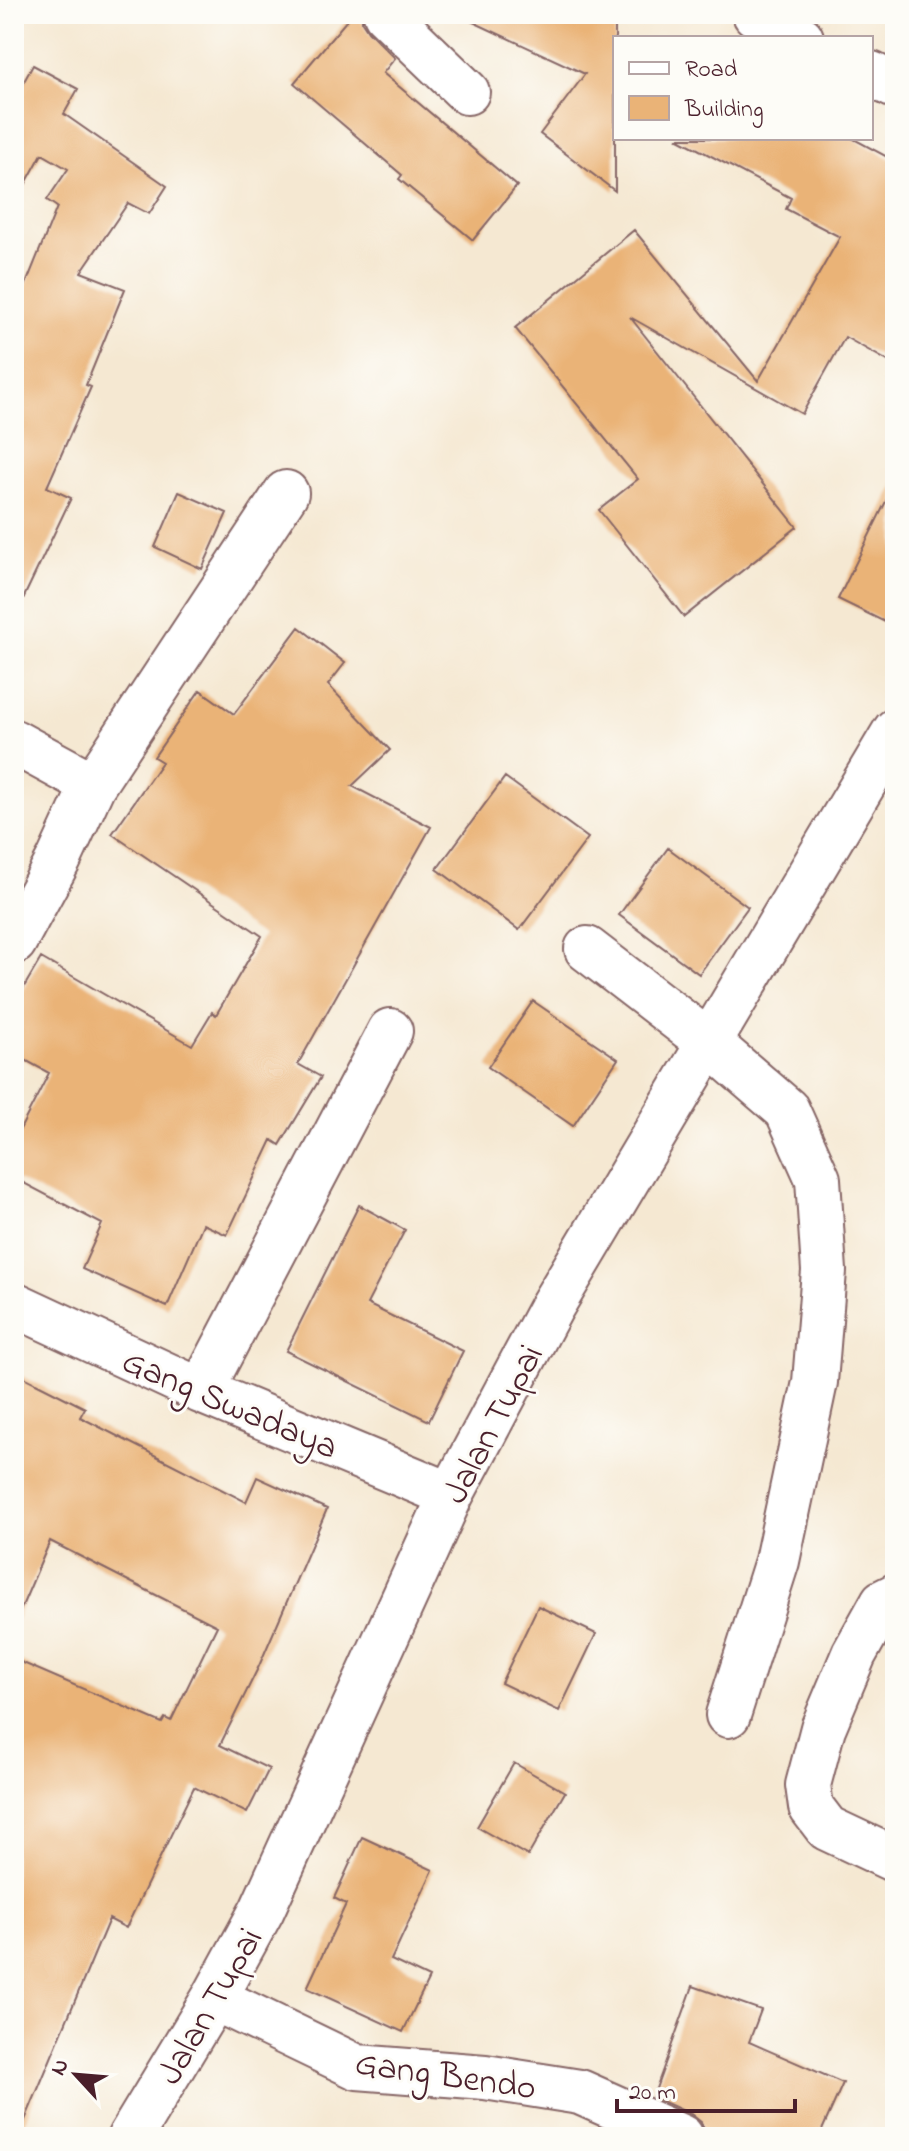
<svg xmlns="http://www.w3.org/2000/svg" width="909" height="2151" font-family="'Indie Flower',sans-serif">
	<style>
		.building { fill: #eab377 }
		.lines { fill: none; stroke-linecap: round; stroke-linejoin: round }
		.minor-casing { stroke: #866565; stroke-width: 48 }
		.minor { stroke: #fff; stroke-width: 44 }
		.labels { text-anchor: middle; stroke-width: 6; stroke-linejoin: round; paint-order: stroke }
		.street-label { font-size: 36px; fill: #4a1f2b; stroke: #fdfcf7 }
	</style>
	<rect width="100%" height="100%" fill="#fdfcf7"/>
	<filter id="ink" filterUnits="userSpaceOnUse"><feTurbulence type="fractalNoise" baseFrequency=".0125" numOctaves="2"/><feDisplacementMap in="SourceGraphic" scale="16" xChannelSelector="R" yChannelSelector="G"/><feConvolveMatrix kernelMatrix="1 2 1 2 8 2 1 2 1" color-interpolation-filters="sRGB"/></filter>
	<filter id="wash" filterUnits="userSpaceOnUse"><feTurbulence type="fractalNoise" baseFrequency=".006" numOctaves="4" result="noise"/><feDisplacementMap in="SourceGraphic" scale="32" xChannelSelector="R" yChannelSelector="G"/><feGaussianBlur stdDeviation="1.8" result="paint"/><feColorMatrix in="noise" values="0 0 0 0 0 0 0 0 0 0 0 0 0 0 0 0 0 1.4 0 .05"/><feComposite in="paint" operator="in"/></filter>
	<g filter="url(#wash)">
		<rect width="100%" height="100%" fill="#f5e8d2"/>
		<g id="blocks">
			<path class="building" d="M352 14H362V22L368 31 395 58 383 73 517 186 473 240 399 179 402 175 294 83Z
				M456 14H615V191L540 134 585 74Z
				M33 65 78 89 64 114 167 186 149 214 128 203 81 272 125 289 86 385 91 387 47 487 71 498 14 618V314L57 207 47 200 68 169 42 154 14 205V79L22 85Z
				M677 138H852L895 161V365L845 337 802 414 630 317 797 527 684 617 599 510 638 479 515 328 634 230 758 381 840 237 786 209 791 198Z
				M895 483V627L838 599Z
				M179 492 227 513 202 569 155 547Z
				M299 627 345 663 328 685 390 750 352 786 431 827 298 1064 321 1077 280 1145 272 1140 227 1235 203 1224 167 1307 82 1269 102 1224 14 1178V1141L49 1073 14 1054V1004L41 958 192 1045 212 1012 216 1015 262 936 112 834 162 762 154 757 200 690 234 714Z
				M505 777 588 838 519 930 437 869Z
				M668 848 748 907 699 974 619 915Z
				M533 1001 618 1059 573 1126 488 1067Z
				M359 1205 405 1230 367 1304 463 1351 429 1421 286 1351Z
				M14 1372 85 1408 80 1417 246 1502 257 1477 327 1509 259 1666 220 1745 269 1769 247 1813 194 1787 126 1928 109 1919 18 2137H14V1659L162 1723 165 1718 171 1721 217 1626 50 1541 14 1625Z
				M538 1606 596 1634 559 1711 501 1683Z
				M514 1763 565 1792 528 1856 477 1827Z
				M362 1837 433 1870 391 1960 429 1978 403 2032 307 1988 346 1904 334 1898Z
				M693 1986 761 2010 749 2042 843 2083 819 2137H726L704 2129 701 2122 691 2114 653 2097Z"/>
		</g>
	</g>
	<g filter="url(#ink)">
		<use href="#blocks" fill-opacity="0" stroke="#866565" stroke-width="2"/>
		<g class="lines">
			<defs>
				<path id="minor" d="M386 14 467 92
					M755 14 801 38
					M871 74 895 86
					M14 742 93 785 59 859 14 942
					M93 785 286 493
					M587 949 708 1042 787 1110 818 1179 824 1271 815 1382 777 1561 728 1715
					M14 1304 201 1391 451 1495
					M201 1391 390 1031
					M895 1596 883 1602 854 1654 823 1728 808 1785 811 1807 827 1828 895 1860
					M214 1998 357 2067 485 2077 580 2092 681 2137
					M130 2137 214 1998 262 1910 451 1495 552 1306 895 731"/>
			</defs>
			<use href="#minor" class="minor-casing"/>
			<use href="#minor" class="minor"/>
		</g>
	</g>
	<g class="labels">
		<g class="street-label">
			<text transform="translate(231 1402) rotate(23)" y="13">Gang Swadaya</text>
			<text transform="translate(491 1423) rotate(-62)" y="13">Jalan Tupai</text>
			<text transform="translate(208 2005) rotate(-60)" y="13">Jalan Tupai</text>
			<text transform="translate(446 2073) rotate(8)" y="13">Gang Bendo</text>
		</g>
	</g>
	<rect width="909" height="2151" fill="none" stroke="#fdfcf7" stroke-width="48"/>
	<rect x="613" y="36" width="260" height="104" fill="#fdfcf7" stroke="#b5a4a5" stroke-width="2"/>
	<rect x="629" y="62" width="40" height="12" fill="#ffffff" stroke="#b5a4a5" stroke-width="2"/>
	<text x="685" y="76" font-size="24" fill="#4a1f2b">Road</text>
	<rect x="629" y="96" width="40" height="24" fill="#eab377" stroke="#b5a4a5" stroke-width="2"/>
	<text x="685" y="116" font-size="24" fill="#4a1f2b">Building</text>
	<g transform="translate(76 2075) rotate(296)" stroke="#fdfcf7" stroke-width="6" paint-order="stroke">
	<path d="M0-6L14 30L0 20L-14 30Z" fill="#4a1f2b"/>
	<text y="-12" font-size="22" font-weight="bold" text-anchor="middle" fill="#4a1f2b">N</text>
	</g>
	<path d="M617 2099v12h178v-12" fill="none" stroke="#4a1f2b" stroke-width="4"/>
	<text x="629" y="2099" font-size="24" fill="#4a1f2b" stroke="#fdfcf7" stroke-width="6" paint-order="stroke">20 m</text>
</svg>
